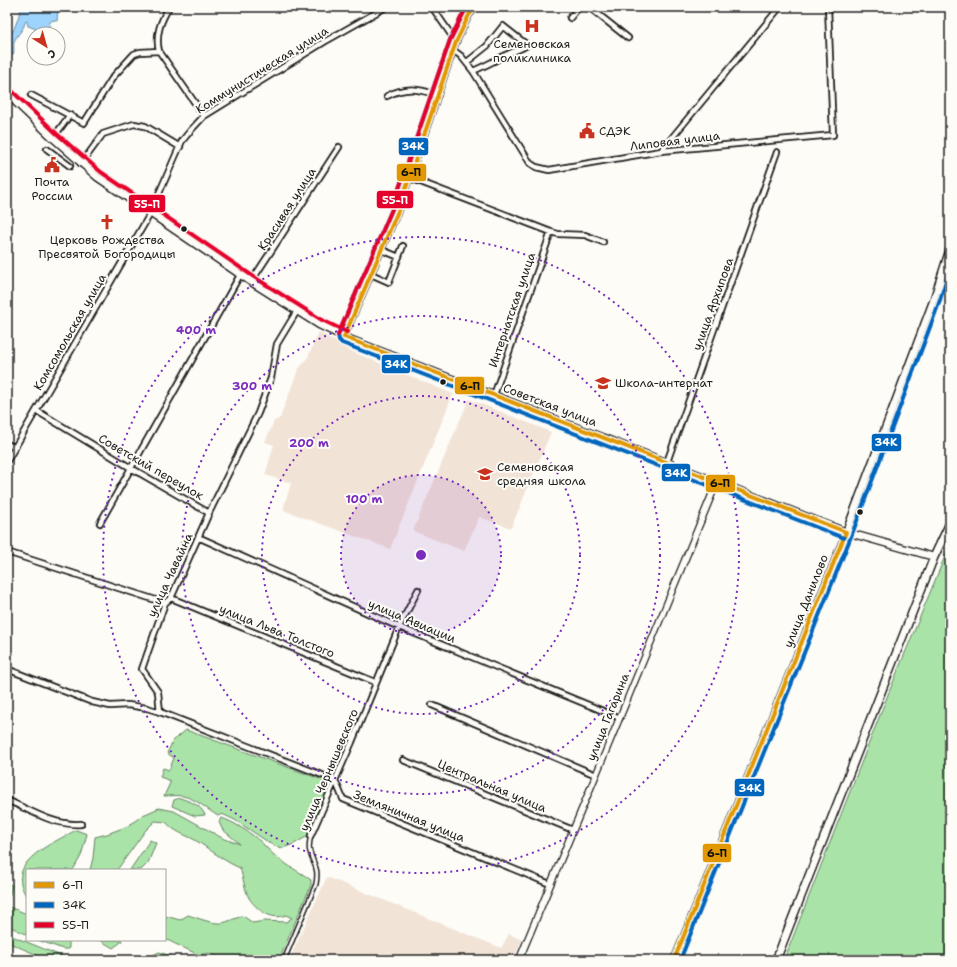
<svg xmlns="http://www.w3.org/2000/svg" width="957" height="967" font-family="'Shantell Sans',sans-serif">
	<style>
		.built { fill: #f2e3d7 }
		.green { fill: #aae3a7; stroke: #638062 }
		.water { fill: #9dd4fd; stroke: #698aa3 }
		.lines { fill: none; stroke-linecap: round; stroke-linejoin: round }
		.pedestrian-casing { stroke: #1c1c1c; stroke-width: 6 }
		.minor-casing { stroke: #1c1c1c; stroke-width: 8 }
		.tertiary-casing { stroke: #1c1c1c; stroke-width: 8 }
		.secondary-casing { stroke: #1c1c1c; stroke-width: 9 }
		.primary-casing { stroke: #1c1c1c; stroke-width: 10 }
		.pedestrian { stroke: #fdfcf7; stroke-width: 3 }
		.minor { stroke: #fdfcf7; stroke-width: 4.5 }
		.tertiary { stroke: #fdfcf7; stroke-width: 5.5 }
		.secondary { stroke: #fdfcf7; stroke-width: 6 }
		.primary { stroke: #fdfcf7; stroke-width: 7 }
		.bus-1-casing { stroke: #fdfcf7; stroke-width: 7 }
		.bus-2-casing { stroke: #fdfcf7; stroke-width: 7 }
		.bus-3-casing { stroke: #fdfcf7; stroke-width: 7 }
		.bus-1 { stroke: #e19803; stroke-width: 4 }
		.bus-2 { stroke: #0065bd; stroke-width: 4 }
		.bus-3 { stroke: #e4002b; stroke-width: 4 }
		.ring { fill: none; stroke: #7b2cbf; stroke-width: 2; stroke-dasharray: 2 4 }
		.bus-dot { fill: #1c1c1c; stroke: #fdfcf7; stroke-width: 1.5 }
		.labels { text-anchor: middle; stroke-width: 4; stroke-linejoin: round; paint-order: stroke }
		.poi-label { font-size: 12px; fill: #1c1c1c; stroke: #fdfcf7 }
		.street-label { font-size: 12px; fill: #1c1c1c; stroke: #fdfcf7 }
		.centre { fill: #7b2cbf; stroke: #fdfcf7; stroke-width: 2 }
		.ring-label { font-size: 12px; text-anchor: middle; font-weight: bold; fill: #7b2cbf; stroke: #fdfcf7; stroke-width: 4; stroke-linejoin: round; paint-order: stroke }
		.line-badge { stroke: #fdfcf7; stroke-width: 1.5 }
		.badge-label { font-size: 11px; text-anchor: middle; font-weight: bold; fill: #fff }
		.pale-badge-label { font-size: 11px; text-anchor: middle; font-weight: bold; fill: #111 }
	</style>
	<rect width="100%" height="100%" fill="#fdfcf7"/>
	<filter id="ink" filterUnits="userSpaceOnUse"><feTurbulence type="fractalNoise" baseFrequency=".025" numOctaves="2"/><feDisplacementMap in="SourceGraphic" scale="8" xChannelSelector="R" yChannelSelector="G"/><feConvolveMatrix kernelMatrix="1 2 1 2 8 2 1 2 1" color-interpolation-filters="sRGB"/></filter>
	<g filter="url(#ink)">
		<path class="built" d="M319 332 351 351 453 394 390 549 283 510 291 483 265 475 274 445 265 442 274 421 280 418 298 370 308 357Z
			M469 399 551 432 511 528 479 517 464 551 413 531Z
			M327 877 501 948 509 934 522 940 513 960H289Z"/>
		<path class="green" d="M950 544V960H784L889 692Z
			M186 730 331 783 308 836 294 844 283 848 274 846 235 820 222 814 218 816C206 809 197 799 183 796 179 795 169 796 164 796L171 781 160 777 163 768 169 770 174 758 167 753 173 741Z
			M180 798C191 802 200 804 205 815L195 816 172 806 174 800Z
			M159 808 174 811 224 839 240 844 222 829 219 822 221 818C231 820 256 836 263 844 270 851 274 856 282 861 292 869 301 872 311 880V885L279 960H250L245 957H237L234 960H219V958L209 953 199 955 165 939V916L180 920 188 915C198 918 212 924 222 923 228 922 235 918 243 916L253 923 264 921 286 922 292 918 286 915C271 921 257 910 249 898 245 891 243 877 240 868 223 861 210 849 195 840 184 834 174 832 166 822L155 821 145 831 117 870H90L93 858 95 837 107 834 128 826 143 815Z
			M76 830 87 834 81 856 73 870H27V897C3 862 52 844 76 830Z
			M150 840 156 843 148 863 141 870H130Z
			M7 884 12 885 9 898V907L27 914V935L7 925Z
			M7 934 71 960H49L7 942Z
			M38 940H69V949H63Z
			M100 940H122L121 942 113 948Z
			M159 952 174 957 175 960H149L151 956Z"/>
		<path class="water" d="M22 7H58L57 21 53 20 49 23 50 28 49 34H42L36 29 28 26 27 21 25 22C24 30 17 34 14 42 13 47 15 51 13 55L7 59V38C15 33 18 16 22 7Z"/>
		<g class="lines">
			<defs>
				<path id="pedestrian" d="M284 960 316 884C319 866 314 867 310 852 308 847 310 840 311 835"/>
				<path id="minor" d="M169 7C161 21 155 34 159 51L204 116
					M432 7 456 42
					M589 7 628 38
					M570 18 579 7
					M453 50 461 56 473 71 530 163 536 167 549 170 661 151 833 135 828 7
					M467 62 487 46 503 26 527 45C520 50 510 52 502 57 492 62 483 67 473 71
					M31 95 84 123 113 77 134 54 140 52 159 51
					M387 96C406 86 419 89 438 95
					M53 138 70 115
					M47 149 70 166
					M661 151 780 7
					M81 164 103 134 134 124 145 126 180 147
					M410 178 551 232 558 234 585 235 603 242
					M382 250 399 257
					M371 274 389 282 403 246
					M251 282 339 147
					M494 395 551 232
					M37 411 131 468 209 513
					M7 444 14 447
					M7 461 150 214 182 141 191 130 204 116 324 42 386 7
					M667 462 777 152
					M100 523 240 275
					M198 537 399 627 620 718
					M7 552 165 603
					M171 598 375 682
					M7 669 92 702 110 706 128 705 147 708 160 712 335 780 343 799 550 884
					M432 705 596 775
					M160 712 158 692 142 669 165 603 171 598 209 513 258 413 271 378 277 344 297 311
					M403 760 573 830
					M7 800C30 810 54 826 81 824
					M311 835 352 742 399 627 418 590"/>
				<path id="tertiary" d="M344 337 398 211 456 42 469 15 476 7
					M519 960 596 775 717 482
					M674 960 846 532"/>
				<path id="secondary" d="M7 94 53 138 97 177 251 282 319 325 344 337 846 532 934 557
					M846 532 933 301 950 248"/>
				<path id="primary" d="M776 960 934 557 950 523"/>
			</defs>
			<use href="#pedestrian" class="pedestrian-casing"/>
			<use href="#minor" class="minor-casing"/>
			<use href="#tertiary" class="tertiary-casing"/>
			<use href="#secondary" class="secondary-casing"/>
			<use href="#primary" class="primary-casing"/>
			<use href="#pedestrian" class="pedestrian"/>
			<use href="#minor" class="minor"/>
			<use href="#tertiary" class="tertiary"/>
			<use href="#secondary" class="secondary"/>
			<use href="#primary" class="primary"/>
			<defs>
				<path id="bus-1" d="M344 337 846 532
					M344 337 398 211 456 42 469 15 476 7
					M674 960 846 532"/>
				<path id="bus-2" d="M468 7 464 12 450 40 392 209 338 335 339 340 342 343 844 538
					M680 960 852 534 939 303 950 268"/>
				<path id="bus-3" d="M11 90 57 134 101 172 254 277 322 320 347 332
					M338 335 392 209 450 40 464 12 468 7"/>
			</defs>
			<use href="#bus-1" class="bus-1-casing"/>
			<use href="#bus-2" class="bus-2-casing"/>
			<use href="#bus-3" class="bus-3-casing"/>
			<use href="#bus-1" class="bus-1"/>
			<use href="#bus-2" class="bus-2"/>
			<use href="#bus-3" class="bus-3"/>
		</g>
	</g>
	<circle cx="421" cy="555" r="80" fill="#7b2cbf" fill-opacity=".12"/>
	<g class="ring">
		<circle cx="421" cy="555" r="80"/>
		<circle cx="421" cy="555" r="159"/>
		<circle cx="421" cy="555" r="239"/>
		<circle cx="421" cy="555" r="318"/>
	</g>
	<defs>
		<symbol id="hospital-bare" viewBox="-9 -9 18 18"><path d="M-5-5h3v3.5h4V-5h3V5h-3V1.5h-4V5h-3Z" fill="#c8321e" stroke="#fdfcf7" stroke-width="2.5" paint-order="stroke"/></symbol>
		<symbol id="civic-bare" viewBox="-9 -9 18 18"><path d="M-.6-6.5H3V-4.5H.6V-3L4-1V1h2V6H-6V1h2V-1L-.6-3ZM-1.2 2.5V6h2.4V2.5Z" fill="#c8321e" stroke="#fdfcf7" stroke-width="2.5" paint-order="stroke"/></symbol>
		<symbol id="church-bare" viewBox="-9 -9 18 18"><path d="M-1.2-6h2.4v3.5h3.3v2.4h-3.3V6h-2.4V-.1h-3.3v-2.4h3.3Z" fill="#c8321e" stroke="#fdfcf7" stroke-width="2.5" paint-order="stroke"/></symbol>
		<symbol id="school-bare" viewBox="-9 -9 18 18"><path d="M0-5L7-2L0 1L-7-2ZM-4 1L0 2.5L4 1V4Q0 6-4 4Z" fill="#c8321e" stroke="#fdfcf7" stroke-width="2.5" paint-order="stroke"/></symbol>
	</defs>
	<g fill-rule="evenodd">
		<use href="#hospital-bare" x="521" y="15" width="22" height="22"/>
		<use href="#civic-bare" x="576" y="120" width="22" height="22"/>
		<use href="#civic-bare" x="41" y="154" width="22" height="22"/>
		<use href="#church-bare" x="96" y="211" width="22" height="22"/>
		<use href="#school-bare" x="592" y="372" width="22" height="22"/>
		<use href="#school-bare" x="474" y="463" width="22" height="22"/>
	</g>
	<g class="bus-dot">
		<circle cx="184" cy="229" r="3.5"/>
		<circle cx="443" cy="382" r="3.5"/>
		<circle cx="860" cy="512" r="3.5"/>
	</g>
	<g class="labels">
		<g class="poi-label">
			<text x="532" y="48">Семеновская<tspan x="532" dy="14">поликлиника</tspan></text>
			<text x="599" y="135" text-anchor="start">СДЭК</text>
			<text x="52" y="186">Почта<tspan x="52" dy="14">России</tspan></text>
			<text x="107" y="244">Церковь Рождества<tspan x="107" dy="14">Пресвятой Богородицы</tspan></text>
			<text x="615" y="387" text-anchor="start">Школа-интернат</text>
			<text x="497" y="471" text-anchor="start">Семеновская<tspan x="497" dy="14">средняя школа</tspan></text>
		</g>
		<g class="street-label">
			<text transform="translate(262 70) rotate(-32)" y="4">Коммунистическая улица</text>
			<text transform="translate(675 141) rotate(-7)" y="4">Липовая улица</text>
			<text transform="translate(287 209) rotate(-57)" y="4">Красивая улица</text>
			<text transform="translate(713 304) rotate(-70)" y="4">улица Архипова</text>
			<text transform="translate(512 310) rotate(-71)" y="4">Интернатская улица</text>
			<text transform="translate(70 332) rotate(-60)" y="4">Комсомольская улица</text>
			<text transform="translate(550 405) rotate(21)" y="4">Советская улица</text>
			<text transform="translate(151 467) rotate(30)" y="4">Советский переулок</text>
			<text transform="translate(170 575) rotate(-65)" y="4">улица Чавайна</text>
			<text transform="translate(806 601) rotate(-68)" y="4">улица Данилово</text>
			<text transform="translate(412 621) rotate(23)" y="4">улица Авиации</text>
			<text transform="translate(277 631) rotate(22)" y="4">улица Льва Толстого</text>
			<text transform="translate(608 717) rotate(-68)" y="4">улица Гагарина</text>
			<text transform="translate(329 770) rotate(-67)" y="4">улица Чернышевского</text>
			<text transform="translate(492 786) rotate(23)" y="4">Центральная улица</text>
			<text transform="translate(409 816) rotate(22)" y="4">Земляничная улица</text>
		</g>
	</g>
	<circle cx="421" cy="555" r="6" class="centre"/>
	<g class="ring-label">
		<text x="196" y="334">400 m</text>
		<text x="252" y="390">300 m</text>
		<text x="309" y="447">200 m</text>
		<text x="364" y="503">100 m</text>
	</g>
	<g class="line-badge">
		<rect x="398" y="137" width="31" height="19" rx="4" fill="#0065bd"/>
		<rect x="396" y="163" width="31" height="19" rx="4" fill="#e19803"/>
		<rect x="376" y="190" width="38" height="19" rx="4" fill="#e4002b"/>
		<rect x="128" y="194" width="38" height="19" rx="4" fill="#e4002b"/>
		<rect x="381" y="354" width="30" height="20" rx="4" fill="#0065bd"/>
		<rect x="454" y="376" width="31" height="19" rx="4" fill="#e19803"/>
		<rect x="871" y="433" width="31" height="19" rx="4" fill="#0065bd"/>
		<rect x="661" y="463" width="30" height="19" rx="4" fill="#0065bd"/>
		<rect x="705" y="474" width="31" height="19" rx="4" fill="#e19803"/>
		<rect x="734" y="778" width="31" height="19" rx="4" fill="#0065bd"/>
		<rect x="702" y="843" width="30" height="20" rx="4" fill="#e19803"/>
	</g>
	<g class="badge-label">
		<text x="413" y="150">34К</text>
		<text x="395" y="204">55-П</text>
		<text x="147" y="208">55-П</text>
		<text x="396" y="368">34К</text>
		<text x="886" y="446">34К</text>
		<text x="676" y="477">34К</text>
		<text x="750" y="792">34К</text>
	</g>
	<g class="pale-badge-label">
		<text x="411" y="176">6-П</text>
		<text x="470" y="390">6-П</text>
		<text x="720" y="487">6-П</text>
		<text x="717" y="857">6-П</text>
	</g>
	<rect width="957" height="967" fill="none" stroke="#fdfcf7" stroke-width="24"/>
	<rect x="12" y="12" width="933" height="943" fill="none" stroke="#1c1c1c" stroke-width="1.5" filter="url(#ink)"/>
	<rect x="26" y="869" width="140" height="72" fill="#fdfcf7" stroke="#a3a29f"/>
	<rect x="34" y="882" width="20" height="6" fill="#e19803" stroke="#a3a29f"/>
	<text x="62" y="889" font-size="12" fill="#1c1c1c">6-П</text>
	<rect x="34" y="902" width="20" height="6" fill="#0065bd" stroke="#a3a29f"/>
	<text x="62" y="909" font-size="12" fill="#1c1c1c">34К</text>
	<rect x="34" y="922" width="20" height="6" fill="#e4002b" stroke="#a3a29f"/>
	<text x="62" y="929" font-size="12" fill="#1c1c1c">55-П</text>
	<g transform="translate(46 46) rotate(143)"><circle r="19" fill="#fdfcf7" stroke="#a3a29f"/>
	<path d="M0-3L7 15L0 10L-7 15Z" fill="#c8321e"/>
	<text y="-6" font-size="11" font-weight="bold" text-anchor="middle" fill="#1c1c1c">С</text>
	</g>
</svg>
